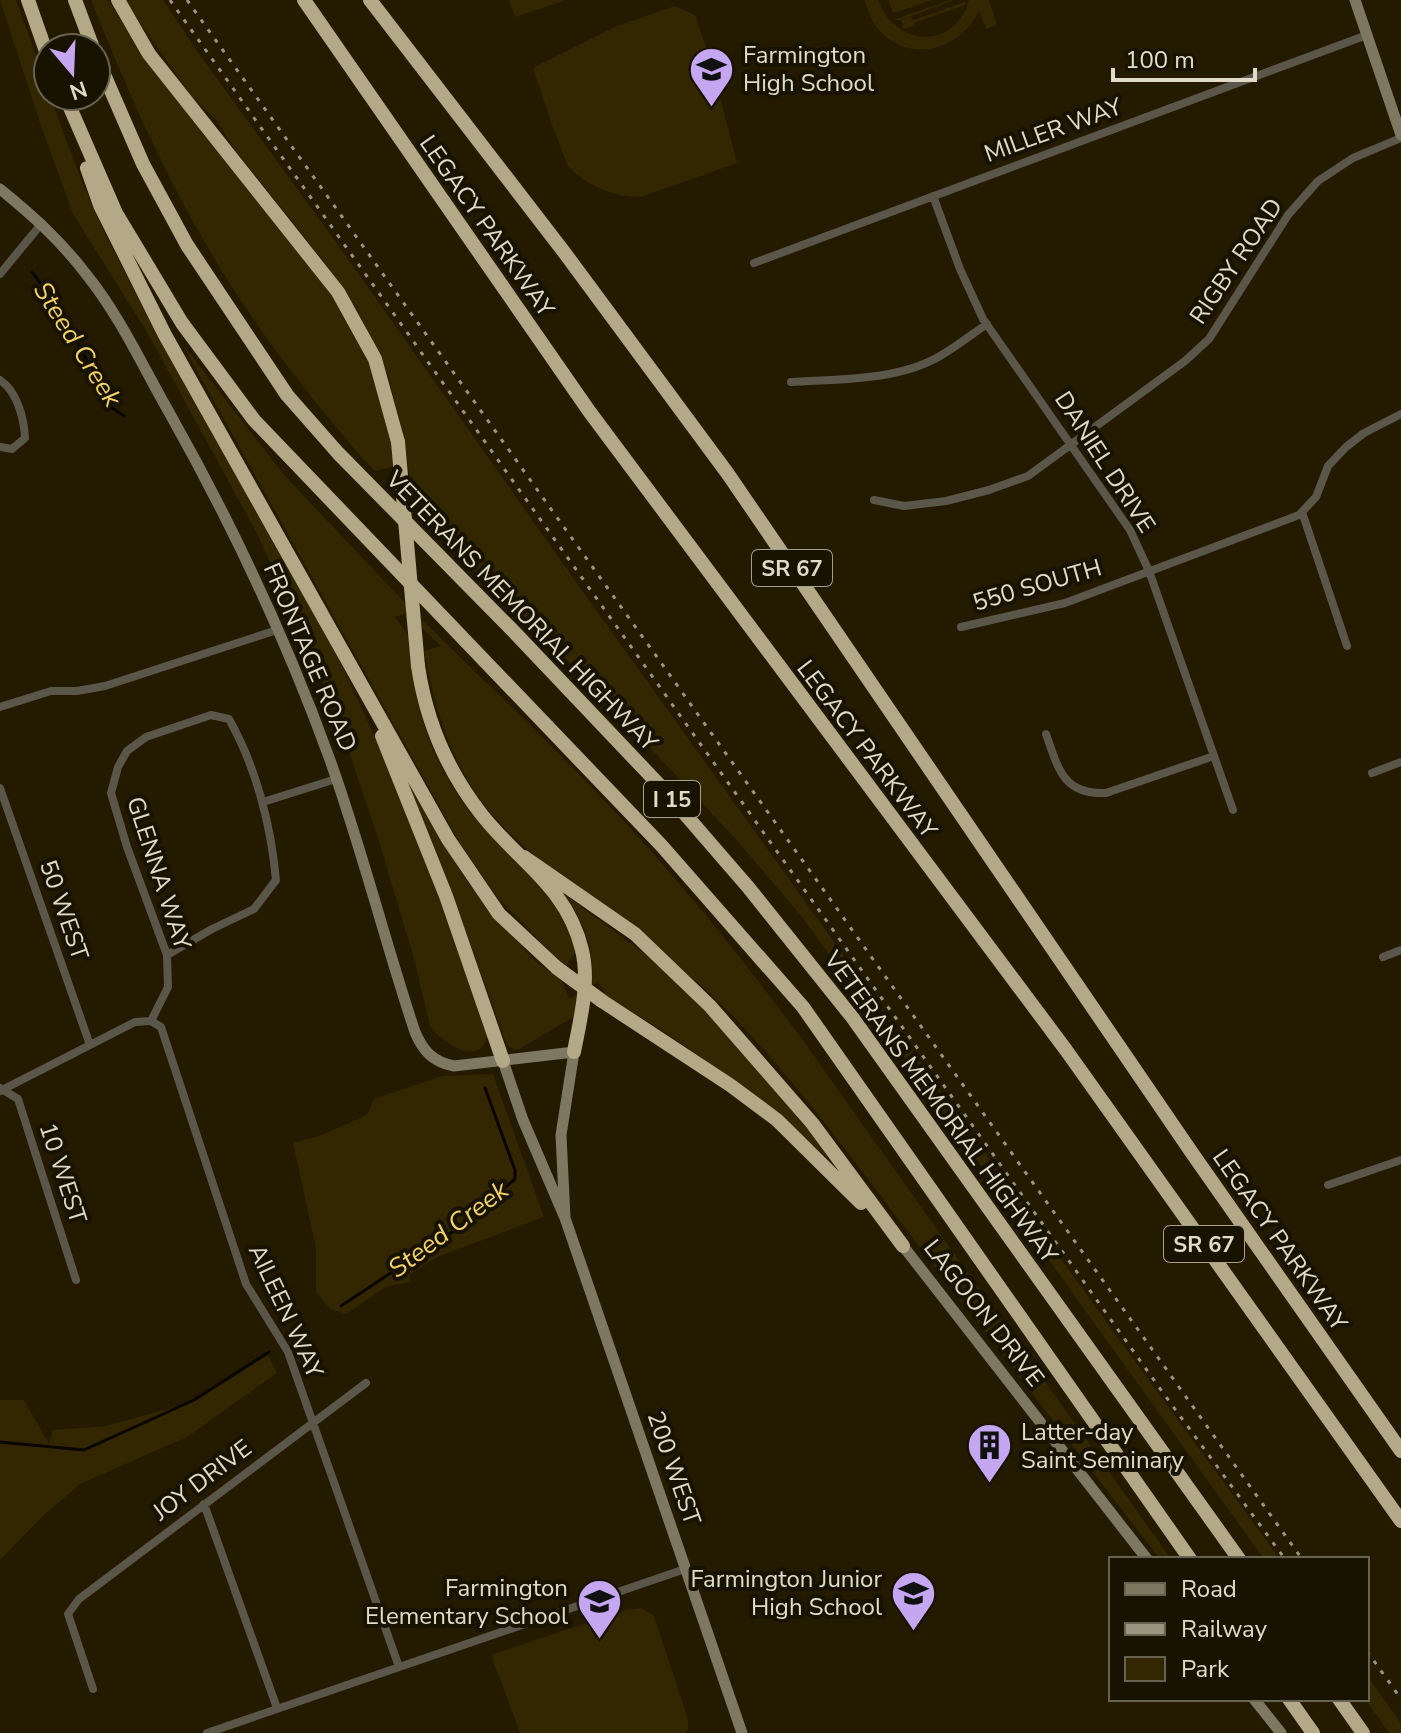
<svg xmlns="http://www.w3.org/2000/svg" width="1401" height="1733" font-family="'Nunito Sans',sans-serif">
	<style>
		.green { fill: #322700 }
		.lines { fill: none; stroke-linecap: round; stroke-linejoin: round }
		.stream { stroke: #0b0500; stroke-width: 3 }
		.street { stroke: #5a5649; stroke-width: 8 }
		.secondary { stroke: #7e7762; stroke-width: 11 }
		.highway { stroke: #b3a987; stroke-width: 14 }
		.rail { stroke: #9b9580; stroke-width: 3; stroke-dasharray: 4 8; stroke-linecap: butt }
		.highway-bridge { stroke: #b3a987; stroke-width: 14 }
		.labels { text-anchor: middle; stroke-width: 8; stroke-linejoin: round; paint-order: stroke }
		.shield { fill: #181200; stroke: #a59f8d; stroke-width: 2 }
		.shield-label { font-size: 22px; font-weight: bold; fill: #e1dcca }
		.poi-label { font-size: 24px; fill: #e1dcca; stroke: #181200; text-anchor: start }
		.street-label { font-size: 24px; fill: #e1dcca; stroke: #181200 }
		.water-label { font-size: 26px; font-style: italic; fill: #f3d369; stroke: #181200 }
	</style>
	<rect width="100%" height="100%" fill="#231a00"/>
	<path class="green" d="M0 0H16L48 89V96H50C67 141 83 188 104 231 175 376 266 511 337 656 397 778 442 904 488 1032 486 1038 486 1046 480 1049 464 1059 439 1038 430 1026L413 955 379 841 334 708 258 535 148 334 73 214 39 120Z
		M91 0H108L130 34 323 279 368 358 387 420 395 466 375 471 364 460C320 409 278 357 241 301 179 207 132 104 91 0Z
		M124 0H163L199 54 341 249 581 589 1120 1341 1280 1559H1264L802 917 735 838 567 660 521 619 412 509V505H424L410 479 402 430 388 375 357 309 328 267 233 147 217 121 192 97Z
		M509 0H564V1L515 17Z
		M864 0H878C895 47 955 51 969 0H989L997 25 986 29 979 11C960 51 908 65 877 28 871 20 868 10 864 0Z
		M889 0H932L893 13Z
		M950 0 952 1 904 19 911 17 913 20 965 2 966 5 914 23V26L904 29 901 20H893Z
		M675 6 695 15 711 61 737 163 644 196C620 200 587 186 570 168 562 158 540 86 533 68L617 26Z
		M181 342 285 476 407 605V613L395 617C400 624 406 631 409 638 415 652 414 686 419 705 425 732 436 760 451 784 486 844 555 883 578 949L565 967 499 899 462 847Z
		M421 619C508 704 598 788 677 881 721 932 762 985 802 1039L1171 1559H1160C1077 1452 995 1345 913 1238 854 1162 797 1082 730 1013 687 970 639 934 590 898 553 870 515 843 486 807 450 761 434 707 424 651L441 646 422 628Z
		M405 775 464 877 486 907 534 960 562 981 569 999 579 994 574 1017 519 1049 514 1050 507 1045 447 880Z
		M563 893 661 966 732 1035 850 1180C777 1107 696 1050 608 997L598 981 592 986C595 950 585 922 563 893Z
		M493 1074 544 1217 437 1257 410 1274V1282L386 1287 346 1314 330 1309 316 1291V1248L293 1143 319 1136 367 1115 374 1099 443 1076Z
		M268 1355 277 1373 187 1437 80 1484 45 1514 0 1560V1400H24L49 1444 53 1430 106 1426 193 1402Z
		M641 1608 654 1616 688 1719V1729L685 1733H520L491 1655 625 1610Z
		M1367 1676 1401 1723V1733H1389L1365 1699H1367Z"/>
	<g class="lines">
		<path class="stream" d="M32 272 60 309 111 407 124 416
			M341 1306 457 1229 515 1179V1170L485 1088
			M0 1442 84 1450 194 1400 269 1352"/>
		<path class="street" d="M933 196 960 269 983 319 1130 530 1149 571 1233 810
			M754 263 1367 35
			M0 274 42 223
			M0 380C17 391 24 418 25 438L12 449 0 447
			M791 382C840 379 897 381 940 356 956 347 971 335 987 324
			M874 500 904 506 946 501 989 490 1028 476 1185 361 1209 339 1288 215 1318 181 1353 158 1401 138
			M1302 512 1347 646
			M961 627 1065 603 1299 515 1316 497 1328 466 1346 447 1364 433 1401 414
			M0 707 51 691H77L105 686 277 630
			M1046 734C1058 768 1063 795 1106 793L1214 756
			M1372 773 1401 762
			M0 788 90 1045
			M263 802 336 779
			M1383 957 1401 950
			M151 1021 168 987 167 955 127 847 111 793 118 767 127 751 146 737 211 715 229 719C256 767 271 825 276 880L254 909 212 929 167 955
			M0 1088 18 1099 76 1280
			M0 1091 135 1022 151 1021 161 1027 246 1284 288 1352 399 1667
			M1328 1185 1401 1160
			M204 1504 277 1708
			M93 1689 68 1614 79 1599 366 1383
			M207 1733 685 1569"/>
		<path class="secondary" d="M1355 0 1401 135
			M0 189C32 215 61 241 86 274 120 316 143 367 170 414 232 524 287 641 330 760 362 849 385 942 415 1032 423 1051 433 1062 454 1066L574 1052 561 1135 565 1218
			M503 1061 523 1120 565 1218 742 1733
			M903 1246 1147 1559
			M1254 1699 1281 1733"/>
		<path class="highway" d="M28 0 48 57
			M75 0 93 48
			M118 0 149 54 338 292 375 359 398 442
			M304 0 589 411 1066 1050 1401 1521
			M370 0 564 252 728 474 1192 1153 1401 1451
			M96 56 143 164 187 245 287 395 338 453 517 635 665 791 748 887 852 1017 1239 1559
			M65 96 116 213 182 323 254 420 661 845 803 1007 1190 1559
			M87 168 100 205 165 335 448 839 499 914 557 968
			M418 666C426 720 448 772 482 815 519 862 567 887 582 950 590 983 580 1020 574 1052
			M382 736 446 896 503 1061
			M524 857 635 934 710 1006 812 1123 903 1246
			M602 1001 730 1085 777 1120 861 1203
			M1289 1699 1313 1733
			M1339 1699 1363 1733"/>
		<path class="rail" d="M170 0 1161 1390 1285 1559
			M187 0 1302 1559
			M1367 1651 1401 1699"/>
		<path class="highway-bridge" d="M398 442 418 666
			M557 968 602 1001"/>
	</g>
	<defs>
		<symbol id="school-pin" viewBox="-11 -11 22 30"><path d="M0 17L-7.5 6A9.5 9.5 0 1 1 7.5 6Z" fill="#c5a6f1" stroke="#181200"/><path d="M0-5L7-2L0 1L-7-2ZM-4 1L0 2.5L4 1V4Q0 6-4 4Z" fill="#111"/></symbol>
		<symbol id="building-pin" viewBox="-11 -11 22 30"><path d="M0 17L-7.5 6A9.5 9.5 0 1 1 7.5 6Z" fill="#c5a6f1" stroke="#181200"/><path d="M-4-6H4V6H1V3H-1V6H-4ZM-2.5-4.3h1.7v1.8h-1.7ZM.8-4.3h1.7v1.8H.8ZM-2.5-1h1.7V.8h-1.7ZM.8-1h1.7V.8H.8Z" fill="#111"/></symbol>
	</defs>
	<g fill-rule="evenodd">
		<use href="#school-pin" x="686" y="44" width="51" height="69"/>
		<use href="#building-pin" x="964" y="1420" width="51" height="69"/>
		<use href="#school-pin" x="888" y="1568" width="51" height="69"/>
		<use href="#school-pin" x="574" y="1576" width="51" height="69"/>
	</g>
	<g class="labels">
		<g class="shield">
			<rect x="752" y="550" width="80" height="36" rx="6"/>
			<rect x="644" y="781" width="56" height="36" rx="6"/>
			<rect x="1164" y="1226" width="80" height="36" rx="6"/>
		</g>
		<g class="shield-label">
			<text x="792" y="576">SR 67</text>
			<text x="672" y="807">I 15</text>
			<text x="1204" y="1252">SR 67</text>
		</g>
		<g class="poi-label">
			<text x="743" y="63">Farmington<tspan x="743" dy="28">High School</tspan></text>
			<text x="1021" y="1440">Latter-day<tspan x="1021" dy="28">Saint Seminary</tspan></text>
			<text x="882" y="1587" text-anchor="end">Farmington Junior<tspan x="882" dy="28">High School</tspan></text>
			<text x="568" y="1596" text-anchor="end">Farmington<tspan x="568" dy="28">Elementary School</tspan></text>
		</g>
		<g class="street-label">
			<text transform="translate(1053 130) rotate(-20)" y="8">MILLER WAY</text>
			<text transform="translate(487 226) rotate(55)" y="8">LEGACY PARKWAY</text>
			<text transform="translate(1236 261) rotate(-56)" y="8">RIGBY ROAD</text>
			<text transform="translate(1105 462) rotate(57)" y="8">DANIEL DRIVE</text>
			<text transform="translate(1037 585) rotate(-16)" y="8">550 SOUTH</text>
			<text transform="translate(522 611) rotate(46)" y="8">VETERANS MEMORIAL HIGHWAY</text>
			<text transform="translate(310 657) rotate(67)" y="8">FRONTAGE ROAD</text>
			<text transform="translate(867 749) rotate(53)" y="8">LEGACY PARKWAY</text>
			<text transform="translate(159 873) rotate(72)" y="8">GLENNA WAY</text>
			<text transform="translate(64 910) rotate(71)" y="8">50 WEST</text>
			<text transform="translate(941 1107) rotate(54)" y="8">VETERANS MEMORIAL HIGHWAY</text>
			<text transform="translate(63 1173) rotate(72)" y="8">10 WEST</text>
			<text transform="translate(1280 1240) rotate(55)" y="8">LEGACY PARKWAY</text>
			<text transform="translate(286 1311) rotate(65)" y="8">AILEEN WAY</text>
			<text transform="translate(984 1313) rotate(52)" y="8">LAGOON DRIVE</text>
			<text transform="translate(674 1468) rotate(71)" y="8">200 WEST</text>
			<text transform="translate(202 1480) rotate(-37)" y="8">JOY DRIVE</text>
		</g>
		<g class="water-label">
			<text transform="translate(78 344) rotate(58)" y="9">Steed Creek</text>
			<text transform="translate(448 1229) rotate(-37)" y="9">Steed Creek</text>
		</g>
	</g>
	<rect x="1109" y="1557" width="260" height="144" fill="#181200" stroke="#686351" stroke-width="2"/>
	<rect x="1125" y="1583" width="40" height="12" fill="#7e7762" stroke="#686351" stroke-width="2"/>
	<text x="1181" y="1597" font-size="24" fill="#e1dcca">Road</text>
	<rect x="1125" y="1623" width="40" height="12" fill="#9b9580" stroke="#686351" stroke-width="2"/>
	<text x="1181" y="1637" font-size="24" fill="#e1dcca">Railway</text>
	<rect x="1125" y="1657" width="40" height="24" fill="#322700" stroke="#686351" stroke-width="2"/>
	<text x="1181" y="1677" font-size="24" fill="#e1dcca">Park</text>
	<g transform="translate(72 72) rotate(161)"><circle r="38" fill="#181200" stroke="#686351" stroke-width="2"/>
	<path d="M0-6L14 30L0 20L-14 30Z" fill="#c5a6f1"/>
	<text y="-12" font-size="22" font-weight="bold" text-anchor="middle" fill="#e1dcca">N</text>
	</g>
	<path d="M1113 68v12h142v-12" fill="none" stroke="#e1dcca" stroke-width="4"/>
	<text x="1125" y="68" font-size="24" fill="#e1dcca" stroke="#181200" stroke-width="6" paint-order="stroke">100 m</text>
</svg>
